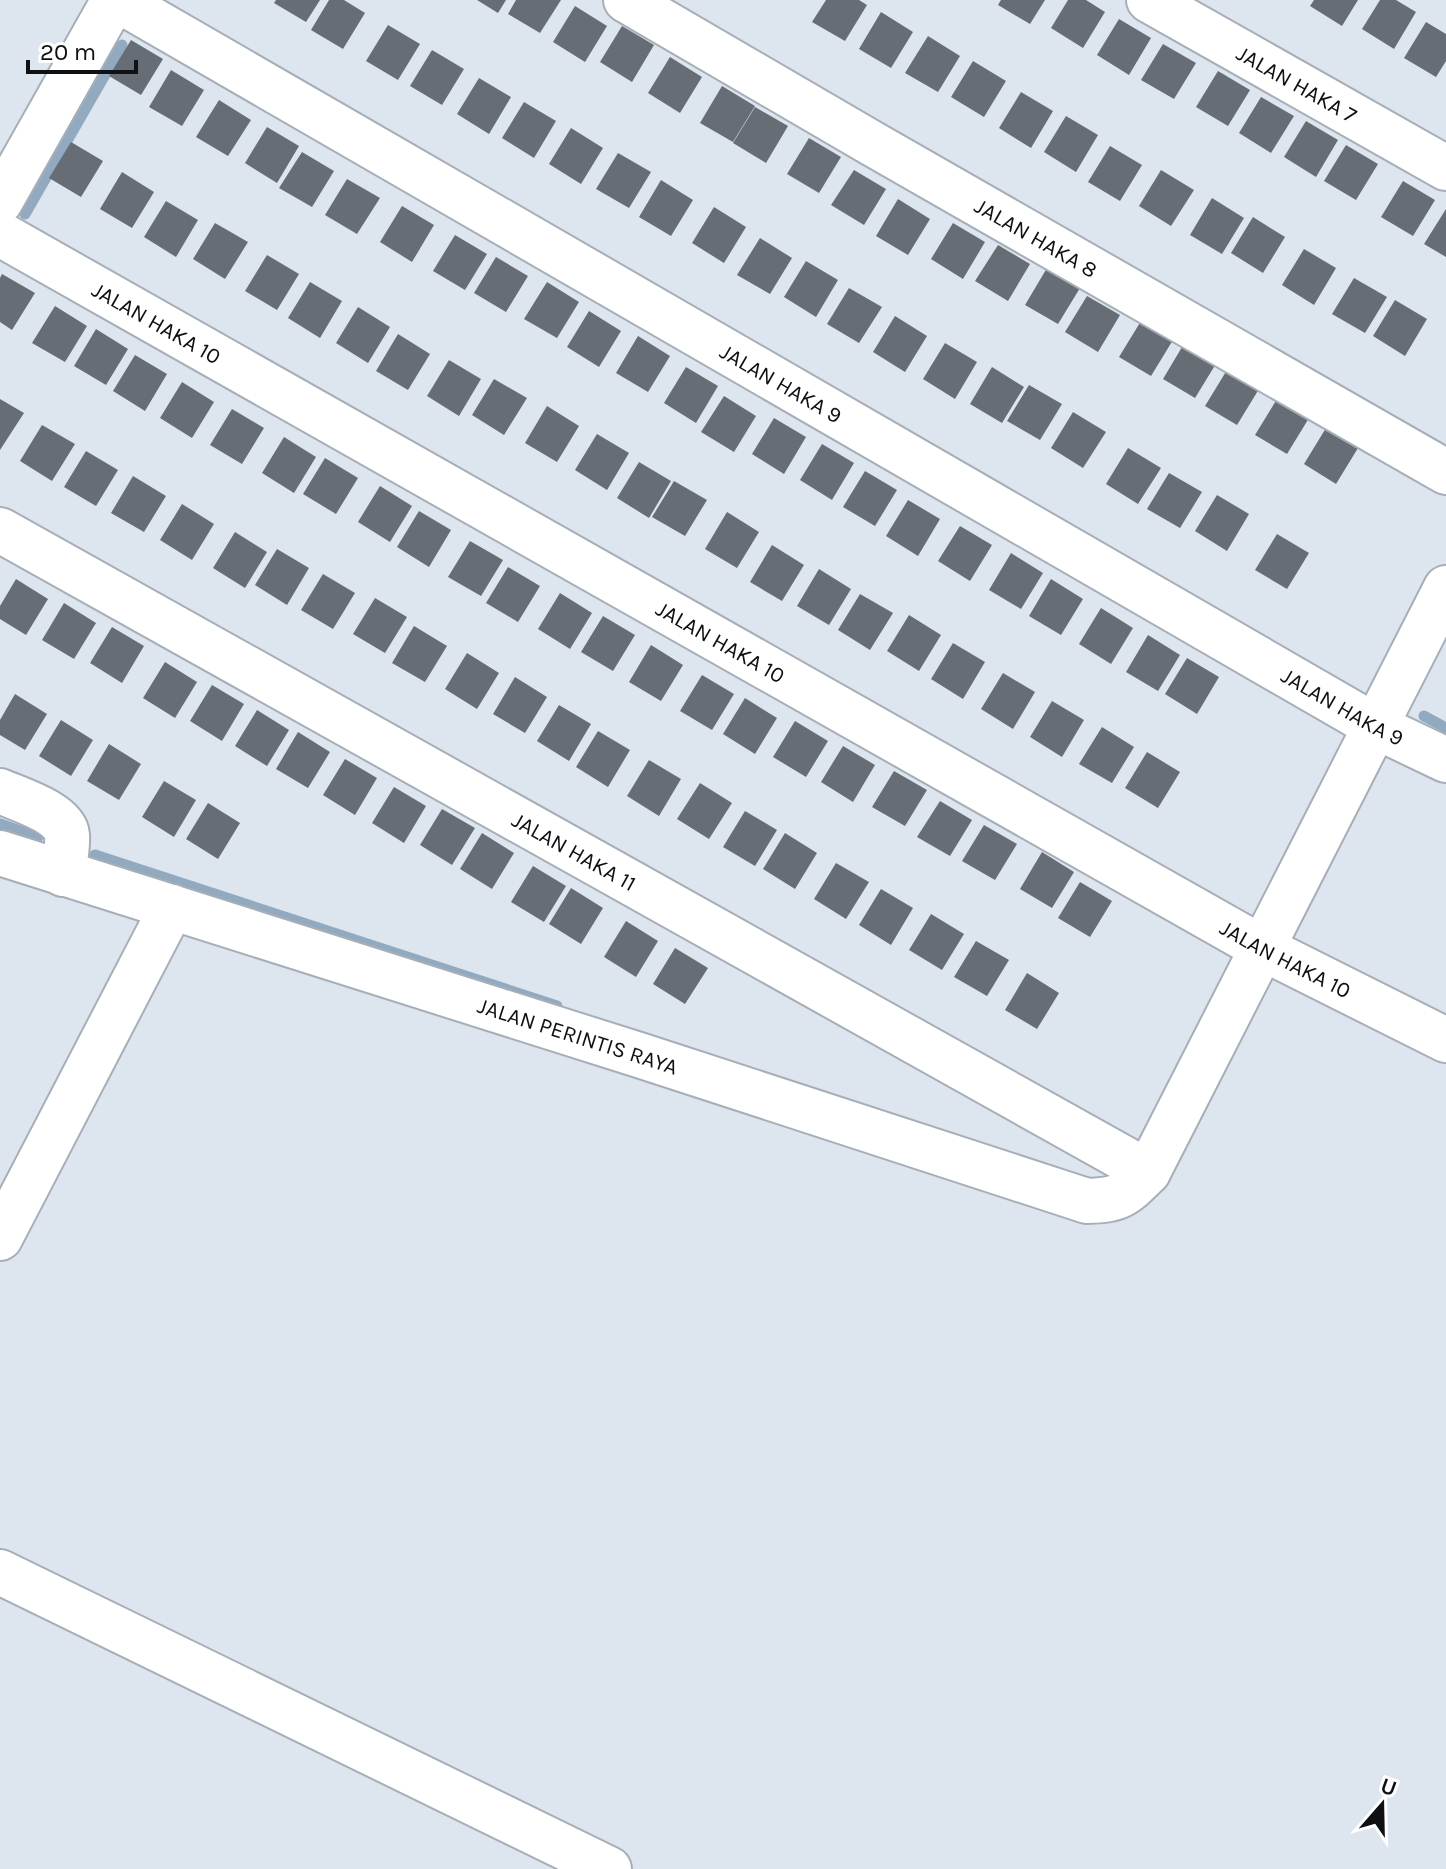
<svg xmlns="http://www.w3.org/2000/svg" width="1446" height="1869" font-family="Karla,sans-serif">
	<style>
		.lines { fill: none; stroke-linecap: round; stroke-linejoin: round }
		.stream { stroke: #92aac0; stroke-width: 11 }
		.building { fill: #666d75 }
		.minor-casing { stroke: #a6aeb7; stroke-width: 48 }
		.minor { stroke: #fff; stroke-width: 44 }
		.labels { text-anchor: middle; stroke-width: 8; stroke-linejoin: round; paint-order: stroke }
		.street-label { font-size: 22px; fill: #0e1014; stroke: #fff }
	</style>
	<rect width="100%" height="100%" fill="#dde5ef"/>
	<g class="lines">
		<path class="stream" d="M25 214 122 45
			M1424 716 1446 728
			M0 824 38 837
			M95 855 557 1006"/>
	</g>
	<path class="building" d="M276 0H320L306 22 274 3Z
		M329 0H344L365 13 343 49 311 30Z
		M477 0H506L498 13Z
		M516 0H561L540 33 508 14Z
		M826 0H859L867 5 845 41 812 22Z
		M1001 0H1045L1030 24 998 5Z
		M1068 0H1086L1105 12 1083 48 1051 28Z
		M1314 0H1358L1342 26 1310 6Z
		M1380 0H1396L1416 12 1394 49 1362 29Z
		M575 6 607 26 585 62 553 42Z
		M881 12 913 32 891 68 859 49Z
		M1119 19 1151 38 1129 75 1097 55Z
		M1426 22 1446 34V61L1436 77 1404 58Z
		M388 25 420 44 398 80 366 61Z
		M622 26 654 45 632 82 600 62Z
		M928 36 960 56 938 92 905 73Z
		M131 40 163 59 141 95 109 76Z
		M1163 44 1196 63 1174 99 1141 80Z
		M432 50 464 69 442 105 410 86Z
		M670 57 702 77 680 113 648 93Z
		M973 61 1006 81 984 117 951 97Z
		M171 70 204 90 182 126 149 107Z
		M1218 71 1250 90 1228 126 1196 107Z
		M479 78 511 97 489 134 457 114Z
		M722 86 755 106 733 142 700 123Z
		M1021 92 1053 111 1031 148 999 128Z
		M1261 97 1294 116 1271 153 1239 133Z
		M219 100 251 120 228 156 196 137Z
		M524 102 556 121 534 158 502 138Z
		M755 107 788 126 766 163 733 143Z
		M1066 116 1098 135 1076 172 1044 152Z
		M1306 121 1338 140 1316 177 1284 157Z
		M267 127 299 146 277 183 245 163Z
		M571 128 603 148 581 184 549 164Z
		M809 138 841 157 819 193 787 174Z
		M71 142 103 161 81 197 49 178Z
		M1346 145 1378 164 1356 200 1324 181Z
		M1110 146 1142 165 1120 201 1088 182Z
		M302 152 334 171 312 207 279 188Z
		M618 153 651 172 629 208 596 189Z
		M854 170 886 189 864 225 831 205Z
		M1161 170 1194 190 1171 226 1139 206Z
		M122 172 154 192 132 228 100 209Z
		M347 179 380 198 357 234 325 215Z
		M661 180 693 200 671 236 639 217Z
		M1403 181 1435 200 1413 236 1381 217Z
		M1212 198 1244 218 1222 254 1190 235Z
		M898 199 930 219 908 255 876 236Z
		M166 201 198 220 176 257 144 237Z
		M402 206 434 225 412 262 380 242Z
		M714 207 746 227 724 263 692 243Z
		M1446 209V257L1424 244Z
		M1253 217 1285 237 1263 273 1231 253Z
		M215 223 248 242 225 279 193 259Z
		M953 223 985 242 963 279 931 259Z
		M455 235 487 254 465 290 433 271Z
		M760 238 792 258 770 294 737 275Z
		M998 245 1030 264 1008 301 975 281Z
		M1304 249 1336 268 1314 305 1282 285Z
		M267 255 299 274 277 310 245 291Z
		M496 257 528 276 506 312 474 293Z
		M806 261 838 280 816 317 784 297Z
		M1047 268 1080 288 1058 324 1025 305Z
		M2 274 35 293 12 330 0 322V278Z
		M1354 278 1387 297 1365 333 1332 314Z
		M310 282 342 301 320 338 288 318Z
		M547 282 579 302 557 338 524 319Z
		M849 288 882 307 859 343 827 324Z
		M1087 296 1120 315 1098 352 1065 332Z
		M1395 300 1427 319 1405 356 1373 336Z
		M55 306 87 326 65 362 32 343Z
		M358 307 390 327 368 363 336 343Z
		M589 311 621 331 599 367 567 347Z
		M895 316 927 336 905 372 873 352Z
		M1141 321 1173 340 1151 376 1119 357Z
		M96 329 128 349 106 385 74 366Z
		M398 334 430 354 408 390 376 371Z
		M638 336 670 356 648 392 616 373Z
		M1185 342 1217 362 1195 398 1163 379Z
		M945 343 977 362 955 399 923 379Z
		M135 355 167 374 145 411 113 391Z
		M449 360 481 379 459 416 427 396Z
		M686 367 718 386 696 423 664 403Z
		M992 367 1024 387 1002 423 970 404Z
		M1227 370 1259 389 1237 425 1205 406Z
		M494 379 527 398 504 435 472 415Z
		M182 382 214 402 192 438 160 418Z
		M1029 385 1062 404 1040 440 1007 421Z
		M724 396 756 416 734 452 701 432Z
		M0 399 24 413 0 450Z
		M1277 399 1309 418 1287 454 1255 435Z
		M547 406 579 426 557 462 525 443Z
		M232 409 264 428 242 464 210 445Z
		M1073 412 1106 432 1083 468 1051 448Z
		M774 418 806 437 784 474 752 454Z
		M42 425 75 444 52 481 20 461Z
		M1326 428 1358 448 1336 484 1304 464Z
		M597 434 629 453 607 490 575 470Z
		M284 437 316 457 294 493 262 473Z
		M822 444 854 463 832 500 800 480Z
		M1128 448 1161 468 1138 504 1106 484Z
		M86 451 118 470 96 506 64 487Z
		M325 458 358 478 336 514 303 494Z
		M639 462 671 481 649 518 617 498Z
		M865 471 897 490 875 526 843 507Z
		M1169 473 1202 492 1180 528 1147 509Z
		M133 476 166 496 144 532 111 513Z
		M674 481 707 500 685 536 652 517Z
		M380 486 412 506 390 542 358 522Z
		M1217 495 1249 514 1227 551 1195 531Z
		M908 500 940 519 918 556 886 536Z
		M182 504 214 524 192 560 160 540Z
		M419 511 451 530 429 567 397 547Z
		M727 512 759 532 737 568 705 549Z
		M960 526 992 545 970 581 938 561Z
		M235 532 267 552 245 588 213 568Z
		M1277 534 1309 553 1287 589 1255 570Z
		M470 541 503 560 481 596 448 577Z
		M772 545 804 565 782 601 750 582Z
		M277 549 309 568 287 605 255 585Z
		M1011 553 1043 573 1021 609 989 590Z
		M508 567 540 586 518 622 486 603Z
		M819 569 851 589 829 625 797 606Z
		M323 574 355 593 333 629 301 610Z
		M16 579 48 599 26 635 0 619V606Z
		M1051 579 1083 599 1061 635 1029 616Z
		M560 593 592 613 570 649 538 629Z
		M860 594 893 613 870 650 838 630Z
		M375 598 407 617 385 653 353 634Z
		M64 603 96 623 74 659 42 640Z
		M1101 608 1133 628 1111 664 1079 644Z
		M909 615 941 635 919 671 887 651Z
		M603 616 635 635 613 671 581 652Z
		M414 626 447 646 425 682 392 663Z
		M112 627 144 646 122 683 90 663Z
		M1148 635 1180 655 1158 691 1126 672Z
		M953 643 985 662 963 699 931 679Z
		M651 645 683 665 661 701 629 682Z
		M467 653 499 673 477 709 445 689Z
		M1187 658 1219 677 1197 714 1165 694Z
		M165 662 197 682 175 718 143 698Z
		M1003 673 1035 692 1013 729 981 709Z
		M702 675 734 694 712 730 680 711Z
		M515 677 547 697 525 733 493 714Z
		M212 685 244 704 222 741 190 721Z
		M15 694 47 714 25 750 0 735V720Z
		M745 698 777 718 755 754 723 734Z
		M1052 701 1084 720 1062 757 1030 737Z
		M559 705 591 724 569 761 537 741Z
		M257 710 289 730 267 766 235 746Z
		M61 720 93 740 71 776 39 756Z
		M795 721 828 741 806 777 773 757Z
		M1102 727 1134 747 1112 783 1079 764Z
		M598 731 630 750 608 787 576 767Z
		M298 732 330 752 308 788 276 769Z
		M109 744 141 764 119 800 87 781Z
		M843 746 875 765 853 802 821 782Z
		M1147 752 1180 772 1158 808 1125 788Z
		M345 759 377 778 355 815 323 795Z
		M649 760 681 779 659 816 627 796Z
		M894 771 927 790 905 826 872 807Z
		M164 781 196 800 174 837 142 817Z
		M700 783 732 803 709 839 677 819Z
		M394 787 426 806 404 843 372 823Z
		M940 801 972 820 950 856 917 837Z
		M208 803 240 823 218 859 186 839Z
		M442 809 475 828 452 865 420 845Z
		M745 811 777 830 755 866 723 847Z
		M984 825 1017 844 995 880 962 861Z
		M482 833 514 853 492 889 460 869Z
		M785 833 817 853 795 889 763 869Z
		M1042 852 1074 872 1052 908 1020 889Z
		M836 863 869 882 846 919 814 899Z
		M533 866 566 886 544 922 511 902Z
		M1080 882 1112 901 1090 937 1058 918Z
		M571 888 603 908 581 944 549 924Z
		M881 889 913 908 891 945 859 925Z
		M931 914 964 934 942 970 909 950Z
		M626 921 658 941 636 977 604 957Z
		M976 941 1009 960 987 996 954 977Z
		M675 948 708 968 685 1004 653 984Z
		M1027 973 1059 993 1037 1029 1005 1010Z"/>
	<g class="lines">
		<defs>
			<g id="minor">
				<path id="s1" d="M118 0 1375 726 1446 760"/>
				<path id="s2" d="M626 0 873 144 1446 472"/>
				<path id="s3" d="M1149 0 1446 168"/>
				<path d="M0 202 114 0"/>
				<path id="s4" d="M0 234 1264 949 1446 1040"/>
				<path id="s5" d="M0 530 1148 1172"/>
				<path d="M0 791C18 799 65 813 67 835 68 847 65 861 63 874"/>
				<path id="s6" d="M0 853 639 1055 1087 1201C1120 1200 1124 1196 1148 1172L1446 588"/>
				<path d="M0 1238 172 907"/>
				<path d="M0 1572 609 1869"/>
			</g>
		</defs>
		<use href="#minor" class="minor-casing"/>
		<use href="#minor" class="minor"/>
	</g>
	<g class="labels">
		<g class="street-label">
			<text dy="8" stroke="none"><textPath href="#s3" startOffset="170">JALAN HAKA 7</textPath></text>
			<text dy="8" stroke="none"><textPath href="#s2" startOffset="474">JALAN HAKA 8</textPath></text>
			<text dy="8" stroke="none"><textPath href="#s4" startOffset="180">JALAN HAKA 10</textPath></text>
			<text dy="8" stroke="none"><textPath href="#s1" startOffset="766">JALAN HAKA 9</textPath></text>
			<text dy="8" stroke="none"><textPath href="#s4" startOffset="828">JALAN HAKA 10</textPath></text>
			<text dy="8" stroke="none"><textPath href="#s1" startOffset="1414">JALAN HAKA 9</textPath></text>
			<text dy="8" stroke="none"><textPath href="#s5" startOffset="658">JALAN HAKA 11</textPath></text>
			<text dy="8" stroke="none"><textPath href="#s4" startOffset="1476">JALAN HAKA 10</textPath></text>
			<text dy="8" stroke="none"><textPath href="#s6" startOffset="606">JALAN PERINTIS RAYA</textPath></text>
		</g>
	</g>
	<g transform="translate(1382 1805) rotate(20)" stroke="#ffffff" stroke-width="6" paint-order="stroke">
	<path d="M0-6L14 30L0 20L-14 30Z" fill="#0e1014"/>
	<text y="-12" font-size="22" font-weight="bold" text-anchor="middle" fill="#0e1014">U</text>
	</g>
	<path d="M28 60v12h108v-12" fill="none" stroke="#0e1014" stroke-width="4"/>
	<text x="40" y="60" font-size="24" fill="#0e1014" stroke="#ffffff" stroke-width="6" paint-order="stroke">20 m</text>
</svg>
